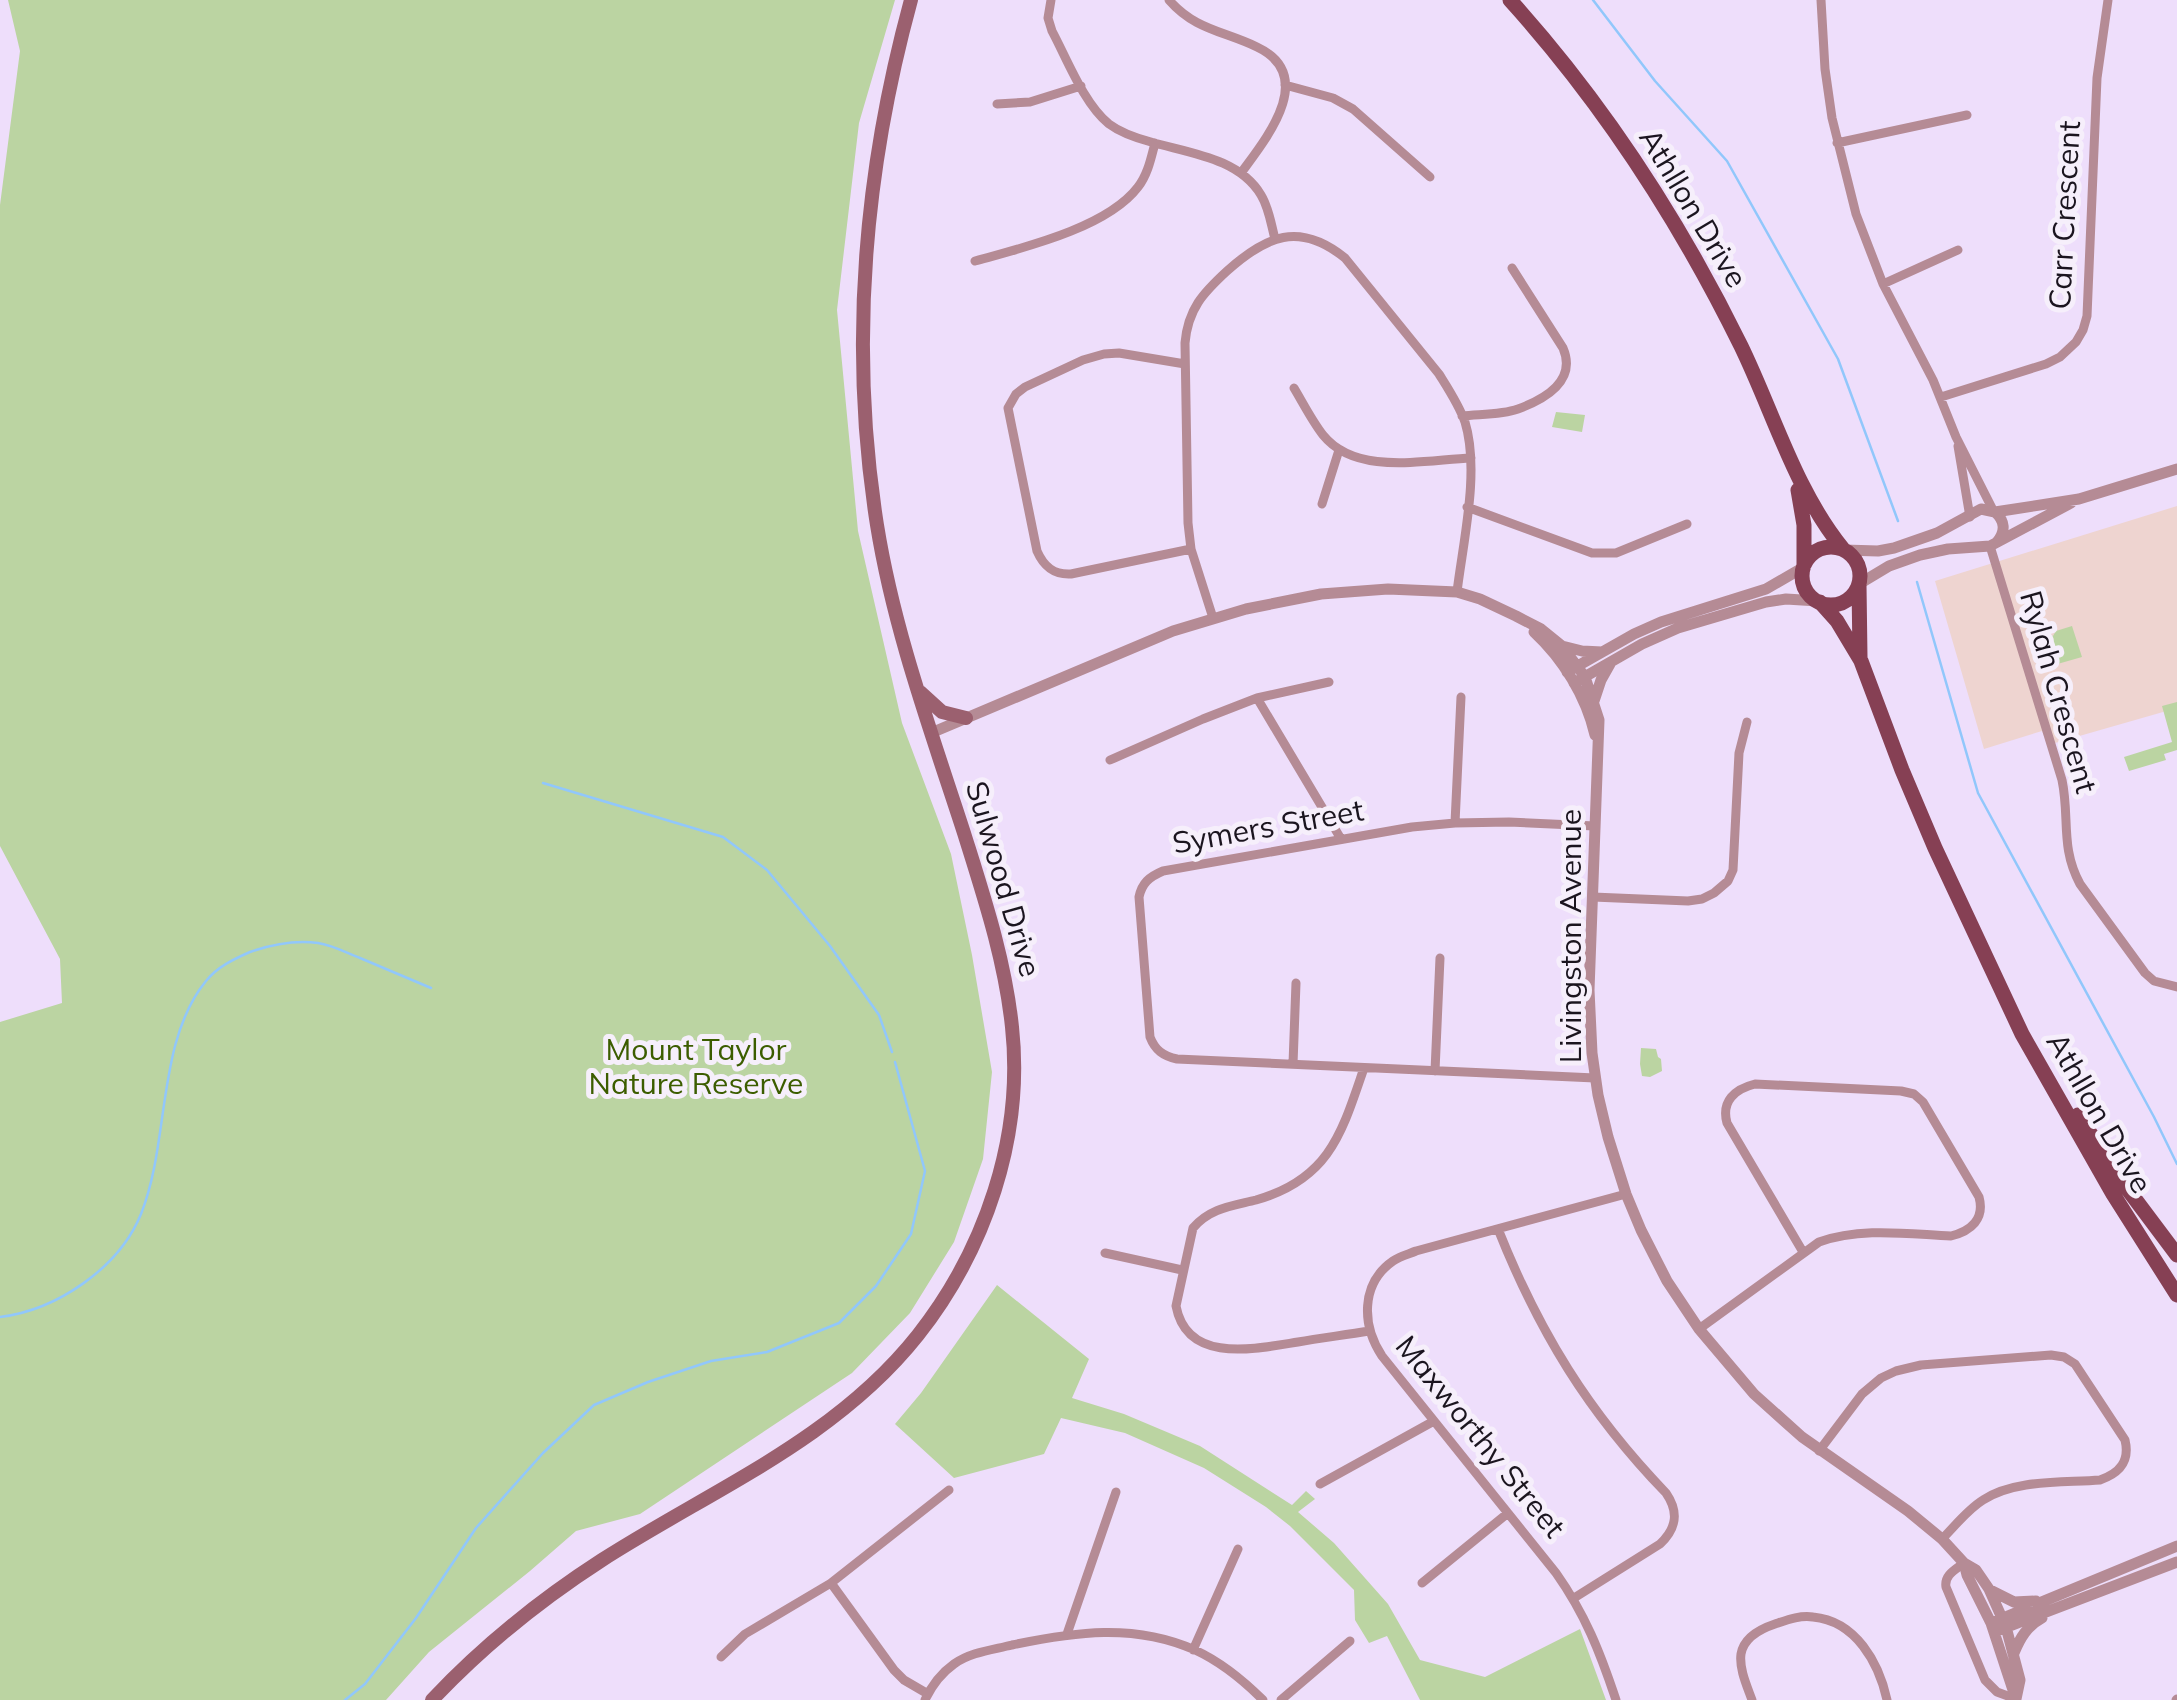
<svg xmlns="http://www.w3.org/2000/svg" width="2177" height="1700" font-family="Mulish,sans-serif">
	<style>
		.commercial { fill: #eed4d0 }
		.green { fill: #bbd4a2 }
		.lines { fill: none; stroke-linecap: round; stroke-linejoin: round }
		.stream { stroke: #91c7fb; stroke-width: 2.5 }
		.minor { stroke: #b58b95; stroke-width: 9 }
		.tertiary { stroke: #b58b95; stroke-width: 11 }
		.secondary { stroke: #9b606f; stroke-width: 14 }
		.primary { stroke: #864054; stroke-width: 15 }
		.labels { text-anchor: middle; stroke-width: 10; stroke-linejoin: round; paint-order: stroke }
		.street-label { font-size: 30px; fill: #1b151f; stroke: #f6effb }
		.park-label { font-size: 30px; fill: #3c5d00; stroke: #f6effb }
	</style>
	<rect width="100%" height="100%" fill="#eedefb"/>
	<path class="commercial" d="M2177 506V708L2048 745 2042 731 1984 749 1935 581Z"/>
	<path class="green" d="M8 0H895L859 123 837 310 858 531 902 723 951 854 972 955 992 1072 983 1159 954 1242 910 1313 852 1373 640 1514 576 1531 530 1571 429 1652 386 1700H0V1022L62 1003 60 959 0 846V205L20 51Z
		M1556 412 1585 415 1582 432 1552 427Z
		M2072 626 2082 657 2040 669 2031 639 2047 633 2053 636 2056 631Z
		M2177 702V750L2164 754 2166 760 2129 771 2124 757 2172 742 2162 706Z
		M1641 1048 1656 1049 1658 1057 1661 1059 1662 1071 1650 1077 1642 1076 1640 1064Z
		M997 1285 1089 1359 1072 1398 1124 1414 1200 1446 1292 1505 1306 1491 1315 1499 1298 1512 1334 1543 1388 1604 1420 1660 1485 1677 1580 1629 1606 1700H1420L1387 1636 1369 1643 1355 1620 1354 1590 1290 1526 1266 1507 1204 1468 1125 1433 1061 1418 1044 1454 954 1478 895 1424 921 1393Z"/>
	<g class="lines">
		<path class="stream" d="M1593 0 1655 81 1727 161 1838 359 1898 521
			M1917 582 1978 793 2154 1117 2177 1164
			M543 783 723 837 767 870 830 946 879 1015 892 1052
			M0 1317C57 1310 119 1268 141 1214 170 1142 156 1042 206 981 217 967 234 959 250 952 270 945 296 940 318 943 332 945 347 953 360 958 384 968 407 978 431 988
			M345 1700 365 1684 416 1618 476 1528 543 1453 594 1405 648 1382 711 1361 767 1352 839 1323 876 1286 911 1234 925 1171 895 1062"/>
		<path class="minor" d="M1051 0 1048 18 1052 31C1067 59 1084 104 1109 124 1121 133 1136 138 1151 142 1189 153 1239 158 1261 195 1269 208 1271 224 1275 239
			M1169 0C1195 30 1224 31 1257 47 1318 76 1266 139 1241 173
			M1821 0 1825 69 1832 118 1856 214 1883 284 1933 380 1956 437 1994 512
			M1285 85 1333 98 1353 109 1430 177
			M997 104 1030 102 1081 86
			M1837 143 1967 115
			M975 261C1022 248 1107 228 1138 187 1148 174 1151 158 1155 143
			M1883 284 1958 250
			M1185 364 1119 353 1104 354 1083 360 1025 387 1016 394 1008 408 1037 551C1044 567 1054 575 1071 574L1191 549
			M1294 388C1303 403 1312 421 1323 435 1356 476 1424 460 1471 458
			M1941 397 2046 364 2060 357 2076 342 2083 330 2087 316 2097 78 2108 0
			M1462 416C1480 414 1501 415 1518 409 1545 399 1577 381 1563 348L1512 268
			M1958 446 1970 517
			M1322 504 1339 450
			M1467 507 1592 553H1616L1687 524
			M1990 546 2062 780C2070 818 2060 847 2080 884L2145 973 2154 981 2177 987
			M1213 618 1191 549 1188 523 1185 343C1188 309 1203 293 1227 271 1266 236 1299 221 1345 258L1439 374C1449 390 1459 405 1465 422 1480 471 1463 542 1457 592
			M1329 682 1257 698 1341 839
			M1110 760 1203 719 1257 698
			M1455 823 1461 697
			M1593 897 1688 901 1702 899 1714 893 1728 881 1733 870 1739 753 1747 722
			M1293 1064 1296 983
			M1364 1068C1342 1132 1330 1179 1256 1200 1232 1206 1210 1208 1193 1228L1176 1306C1187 1364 1254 1349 1298 1342 1321 1338 1345 1335 1369 1331
			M1435 1071 1440 958
			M1595 1078 1177 1059C1163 1056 1155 1050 1150 1037L1139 897C1142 883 1149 877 1163 871L1412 827 1455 823 1509 822 1595 826
			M1498 1229C1539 1332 1588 1412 1666 1493 1679 1512 1677 1528 1660 1544L1574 1598
			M1105 1253 1182 1270
			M1699 1329 1819 1242C1861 1227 1907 1234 1951 1236 1971 1231 1985 1219 1979 1197L1923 1102 1914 1094 1901 1091 1755 1084C1735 1089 1721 1101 1727 1123L1803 1252
			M1819 1451 1862 1394 1881 1378 1896 1371 1921 1365 2051 1355 2064 1357 2075 1364 2125 1440C2130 1461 2120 1473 2100 1480 2063 1483 2015 1479 1983 1500 1967 1510 1955 1526 1942 1539
			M1320 1484 1434 1421
			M1964 1563C1955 1570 1944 1575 1946 1587L1985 1680 1997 1692 2016 1699
			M831 1583 949 1490
			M1422 1583 1508 1513
			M1067 1634 1116 1492
			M1193 1650 1238 1549
			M721 1657 745 1634 831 1583 894 1670 904 1680 928 1694
			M925 1700C932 1685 940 1674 954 1664 971 1652 992 1650 1012 1645 1074 1632 1134 1623 1195 1650 1221 1662 1243 1680 1263 1700
			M1281 1700 1350 1641
			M1616 1700C1600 1652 1585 1614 1556 1573L1382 1356C1362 1326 1360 1284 1393 1261 1400 1256 1409 1254 1416 1251L1626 1194
			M1752 1700C1747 1686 1739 1669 1741 1654 1744 1637 1760 1629 1775 1624 1787 1620 1800 1615 1813 1617 1856 1621 1879 1663 1887 1700
			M2176 1700 2177 1699"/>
		<path class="tertiary" d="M1995 512C2005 521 2006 531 1997 542
			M1844 550 1878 551 1894 548 1937 533 1981 509 1995 512 2079 499 2177 469
			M1859 584 1889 566 1920 555 1948 549 1990 546 2071 503
			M1534 632C1563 659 1586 696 1595 735
			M1562 646 1582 651 1602 652
			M1567 672 1634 634 1661 622 1766 589 1804 567
			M1574 683 1642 644 1678 628 1766 602 1786 599 1818 601
			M1594 701 1601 680 1610 664
			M931 733 1173 631 1246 609 1321 594 1388 589 1457 592 1480 599 1516 616 1541 629 1562 646 1585 677 1599 720 1589 990 1592 1053 1598 1095 1608 1137 1626 1194 1641 1230 1667 1281 1699 1329 1754 1394 1802 1437 1908 1511 1942 1539 1964 1563 1976 1570 1989 1589 2006 1627 2020 1680 2016 1699
			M1964 1563 1967 1575 1991 1623 2016 1699
			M1992 1591 2014 1602 2036 1601
			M1991 1623 2177 1546
			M1994 1632 2177 1562
			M2014 1653C2020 1638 2027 1626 2042 1618"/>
		<path class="secondary" d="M920 692 942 712 966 718
			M432 1700C482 1647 540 1600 602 1560 711 1490 835 1440 918 1335 985 1250 1024 1137 1012 1027 1005 960 984 897 964 833 931 731 894 631 877 525 849 348 864 172 911 0"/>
		<path class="primary" d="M1510 0C1603 103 1680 222 1741 346 1774 414 1795 490 1843 549
			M1798 490 1804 525V565
			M1802 576a29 29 0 1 1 58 0a29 29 0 1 1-58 0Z
			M1859 585 1860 657
			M1820 602 1837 621 1861 661 1902 770 1935 848 2022 1034 2113 1194 2177 1295
			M2078 1115 2126 1187 2177 1255"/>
	</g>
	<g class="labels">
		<g class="street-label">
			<text transform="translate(1693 208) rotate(59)" y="10">Athllon Drive</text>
			<text transform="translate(2065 215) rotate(-87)" y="10">Carr Crescent</text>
			<text transform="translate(2058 692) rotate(74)" y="10">Rylah Crescent</text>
			<text transform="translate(1268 827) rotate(-10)" y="10">Symers Street</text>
			<text transform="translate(1003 879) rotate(74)" y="10">Sulwood Drive</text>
			<text transform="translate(1571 936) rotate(-90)" y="10">Livingston Avenue</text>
			<text transform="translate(2099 1113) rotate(60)" y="10">Athllon Drive</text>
			<text transform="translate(1480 1437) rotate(51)" y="10">Maxworthy Street</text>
		</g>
		<g class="park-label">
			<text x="696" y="1060">Mount Taylor<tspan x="696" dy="34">Nature Reserve</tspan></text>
		</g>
	</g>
</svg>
